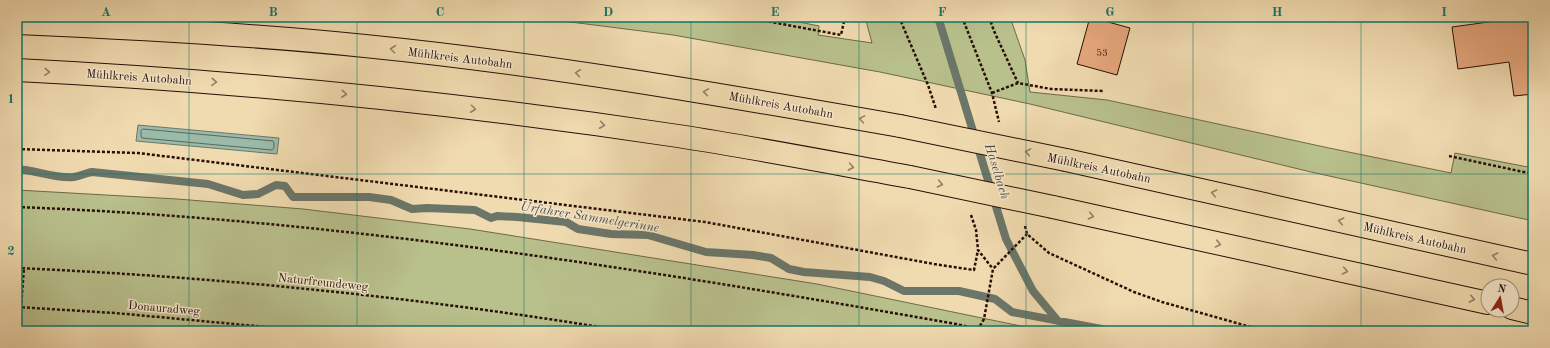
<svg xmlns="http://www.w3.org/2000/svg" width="1550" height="348" font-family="'Old Standard TT',serif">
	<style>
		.green { fill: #b8c08c; stroke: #6e684a }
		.water { fill: #9abbaa; stroke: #6b7669 }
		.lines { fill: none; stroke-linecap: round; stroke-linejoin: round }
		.shore { stroke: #606558; stroke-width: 1 }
		.stream { stroke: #6b7669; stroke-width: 8 }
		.building { fill: #e6a67c; stroke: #250f07 }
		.highway-casing { stroke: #250f07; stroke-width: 24 }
		.path { stroke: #250f07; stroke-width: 2.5; stroke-dasharray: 3 2; stroke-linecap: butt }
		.highway { stroke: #f0daaf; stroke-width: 22 }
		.highway-bridge-casing { stroke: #250f07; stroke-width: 24; stroke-linecap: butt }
		.highway-bridge { stroke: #f0daaf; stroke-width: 22 }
		.oneway { stroke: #957f63 }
		.grid { fill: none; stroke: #0f766e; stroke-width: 1; stroke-opacity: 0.55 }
		.labels { text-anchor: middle; stroke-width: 3; stroke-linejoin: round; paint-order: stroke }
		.number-label { font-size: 10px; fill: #553524 }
		.street-label { font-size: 12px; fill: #250f07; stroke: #f5e7cb }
		.water-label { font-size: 13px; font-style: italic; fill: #4e4b40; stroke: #f5e7cb }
		.neatline { fill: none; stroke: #0f766e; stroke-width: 1.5 }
		.grid-label { font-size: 13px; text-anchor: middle; font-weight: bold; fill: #0f766e }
	</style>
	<rect width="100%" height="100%" fill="#f0daaf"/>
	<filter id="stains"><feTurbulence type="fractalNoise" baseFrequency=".005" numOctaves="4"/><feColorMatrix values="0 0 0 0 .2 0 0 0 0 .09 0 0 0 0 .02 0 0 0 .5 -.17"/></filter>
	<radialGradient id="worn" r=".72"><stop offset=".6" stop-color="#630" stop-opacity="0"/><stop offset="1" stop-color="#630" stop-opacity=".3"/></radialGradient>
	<path class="green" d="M531 17H774L819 26 818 35 872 43 865 17H1010L1025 60 1030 92 1107 100 1329 148 1451 173 1455 153 1533 168V221L1311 172 1030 104 880 72 673 35Z
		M17 190 177 199 303 209 470 229 817 284 1045 331H17Z"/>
	<path class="water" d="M138 125 279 138 277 154 136 141Z"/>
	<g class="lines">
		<path class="shore" d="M143 129 273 141 274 143V148L272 150 142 138 141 136V131Z"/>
		<path class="stream" d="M938 17 1006 239 1033 291 1058 321
			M17 169C36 170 55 179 74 177 80 176 86 173 92 172L208 184 243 195 258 194 276 185 285 186 293 197H369L391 200 412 209 427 208 475 210 491 218 497 216 517 217 566 222 578 229 611 234 648 235 706 252 753 255 771 258 789 269 804 272 870 277 884 281 904 291H959L995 299 1012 312 1112 331"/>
	</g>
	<path class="building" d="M1090 17 1130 28 1117 75 1077 64Z
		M1503 17H1533V94L1514 96 1509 62 1458 69 1452 27 1503 20Z"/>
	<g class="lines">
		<defs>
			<path id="highway" d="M17 23C133 28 249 34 365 46 545 64 723 95 900 126
				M17 70C238 81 459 103 678 136 756 148 833 163 910 177
				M1066 160 1533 264
				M1053 207 1488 303
				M1512 308 1533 313"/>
		</defs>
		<use href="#highway" class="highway-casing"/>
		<path class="path" d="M744 17 841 35 845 17
			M899 17 928 85 936 109
			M962 17 992 93 999 122
			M989 17 994 31 1018 83
			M992 93 1018 83 1051 89 1103 91
			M17 149 138 153 705 222 934 264 974 270 978 250
			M1449 156 1533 174
			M17 207C333 219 645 269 956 324L978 329 981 331
			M971 215 976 230 978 250 993 269
			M1025 226 1027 234 1049 253 1134 292 1162 302 1265 331
			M17 268C221 277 424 298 625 331
			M17 307 115 313 310 331
			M17 317 21 307 24 268
			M972 331 978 329 984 319 993 269 1027 234"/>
		<use href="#highway" class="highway"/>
		<defs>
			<path id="highway-bridge" d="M900 126 1066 160
				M910 177 1053 207"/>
		</defs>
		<use href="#highway-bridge" class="highway-bridge-casing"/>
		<use href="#highway-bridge" class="highway-bridge"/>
	</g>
	<defs><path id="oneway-chevron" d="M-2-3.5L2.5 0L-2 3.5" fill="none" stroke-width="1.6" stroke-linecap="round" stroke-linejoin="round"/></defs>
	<g class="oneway">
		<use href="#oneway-chevron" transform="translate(393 49) rotate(-173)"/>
		<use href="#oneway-chevron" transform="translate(47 72) rotate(3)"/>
		<use href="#oneway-chevron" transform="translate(578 73) rotate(-172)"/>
		<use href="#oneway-chevron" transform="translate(214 82) rotate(4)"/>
		<use href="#oneway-chevron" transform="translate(706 92) rotate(-171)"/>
		<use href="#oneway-chevron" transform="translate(344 94) rotate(6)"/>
		<use href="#oneway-chevron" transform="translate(473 109) rotate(7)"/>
		<use href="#oneway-chevron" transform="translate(862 119) rotate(-170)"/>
		<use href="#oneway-chevron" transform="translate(602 125) rotate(8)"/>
		<use href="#oneway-chevron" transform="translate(1028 152) rotate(-169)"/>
		<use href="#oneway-chevron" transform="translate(851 167) rotate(11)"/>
		<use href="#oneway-chevron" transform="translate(940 184) rotate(12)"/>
		<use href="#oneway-chevron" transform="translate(1214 193) rotate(-168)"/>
		<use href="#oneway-chevron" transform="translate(1091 216) rotate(12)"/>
		<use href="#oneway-chevron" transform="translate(1341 221) rotate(-168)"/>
		<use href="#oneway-chevron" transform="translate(1218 244) rotate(12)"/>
		<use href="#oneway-chevron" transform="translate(1495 256) rotate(-167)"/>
		<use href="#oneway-chevron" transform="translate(1345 271) rotate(12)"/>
		<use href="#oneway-chevron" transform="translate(1472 299) rotate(12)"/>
	</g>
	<path class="grid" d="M189 17V331M357 17V331M524 17V331M691 17V331M859 17V331M1026 17V331M1193 17V331M1361 17V331M17 174H1533"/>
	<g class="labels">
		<g class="number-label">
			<text x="1102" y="56">53</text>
		</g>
		<g class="street-label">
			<text transform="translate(460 58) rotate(7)" y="4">Mühlkreis Autobahn</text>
			<text transform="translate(139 77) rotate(4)" y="4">Mühlkreis Autobahn</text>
			<text transform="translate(781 105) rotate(10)" y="4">Mühlkreis Autobahn</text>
			<text transform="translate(1099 168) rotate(12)" y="4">Mühlkreis Autobahn</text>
			<text transform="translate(1415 238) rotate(13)" y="4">Mühlkreis Autobahn</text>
			<text transform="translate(323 282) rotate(6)" y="4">Naturfreundeweg</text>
			<text transform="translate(164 308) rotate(5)" y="4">Donauradweg</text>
		</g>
		<g class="water-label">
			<text transform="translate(998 171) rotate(73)" y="5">Haselbach</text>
			<text transform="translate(590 216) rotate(9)" y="5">Urfahrer Sammelgerinne</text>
		</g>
	</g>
	<rect width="1550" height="348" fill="none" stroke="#f0daaf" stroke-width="44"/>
	<g transform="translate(1500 298) rotate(11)"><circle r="19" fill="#f5e7cb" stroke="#a2917d"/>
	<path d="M0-3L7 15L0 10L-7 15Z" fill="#8f2418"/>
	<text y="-6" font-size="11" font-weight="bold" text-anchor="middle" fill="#250f07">N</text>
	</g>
	<rect x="22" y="22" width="1506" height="304" class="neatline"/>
	<g class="grid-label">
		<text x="106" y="16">A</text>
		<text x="273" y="16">B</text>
		<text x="440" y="16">C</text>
		<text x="608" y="16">D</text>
		<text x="775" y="16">E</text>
		<text x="942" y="16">F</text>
		<text x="1110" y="16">G</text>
		<text x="1277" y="16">H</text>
		<text x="1444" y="16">I</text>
		<text x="11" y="103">1</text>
		<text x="11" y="255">2</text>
	</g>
	<rect width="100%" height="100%" filter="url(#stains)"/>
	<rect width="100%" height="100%" fill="url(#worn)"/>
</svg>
